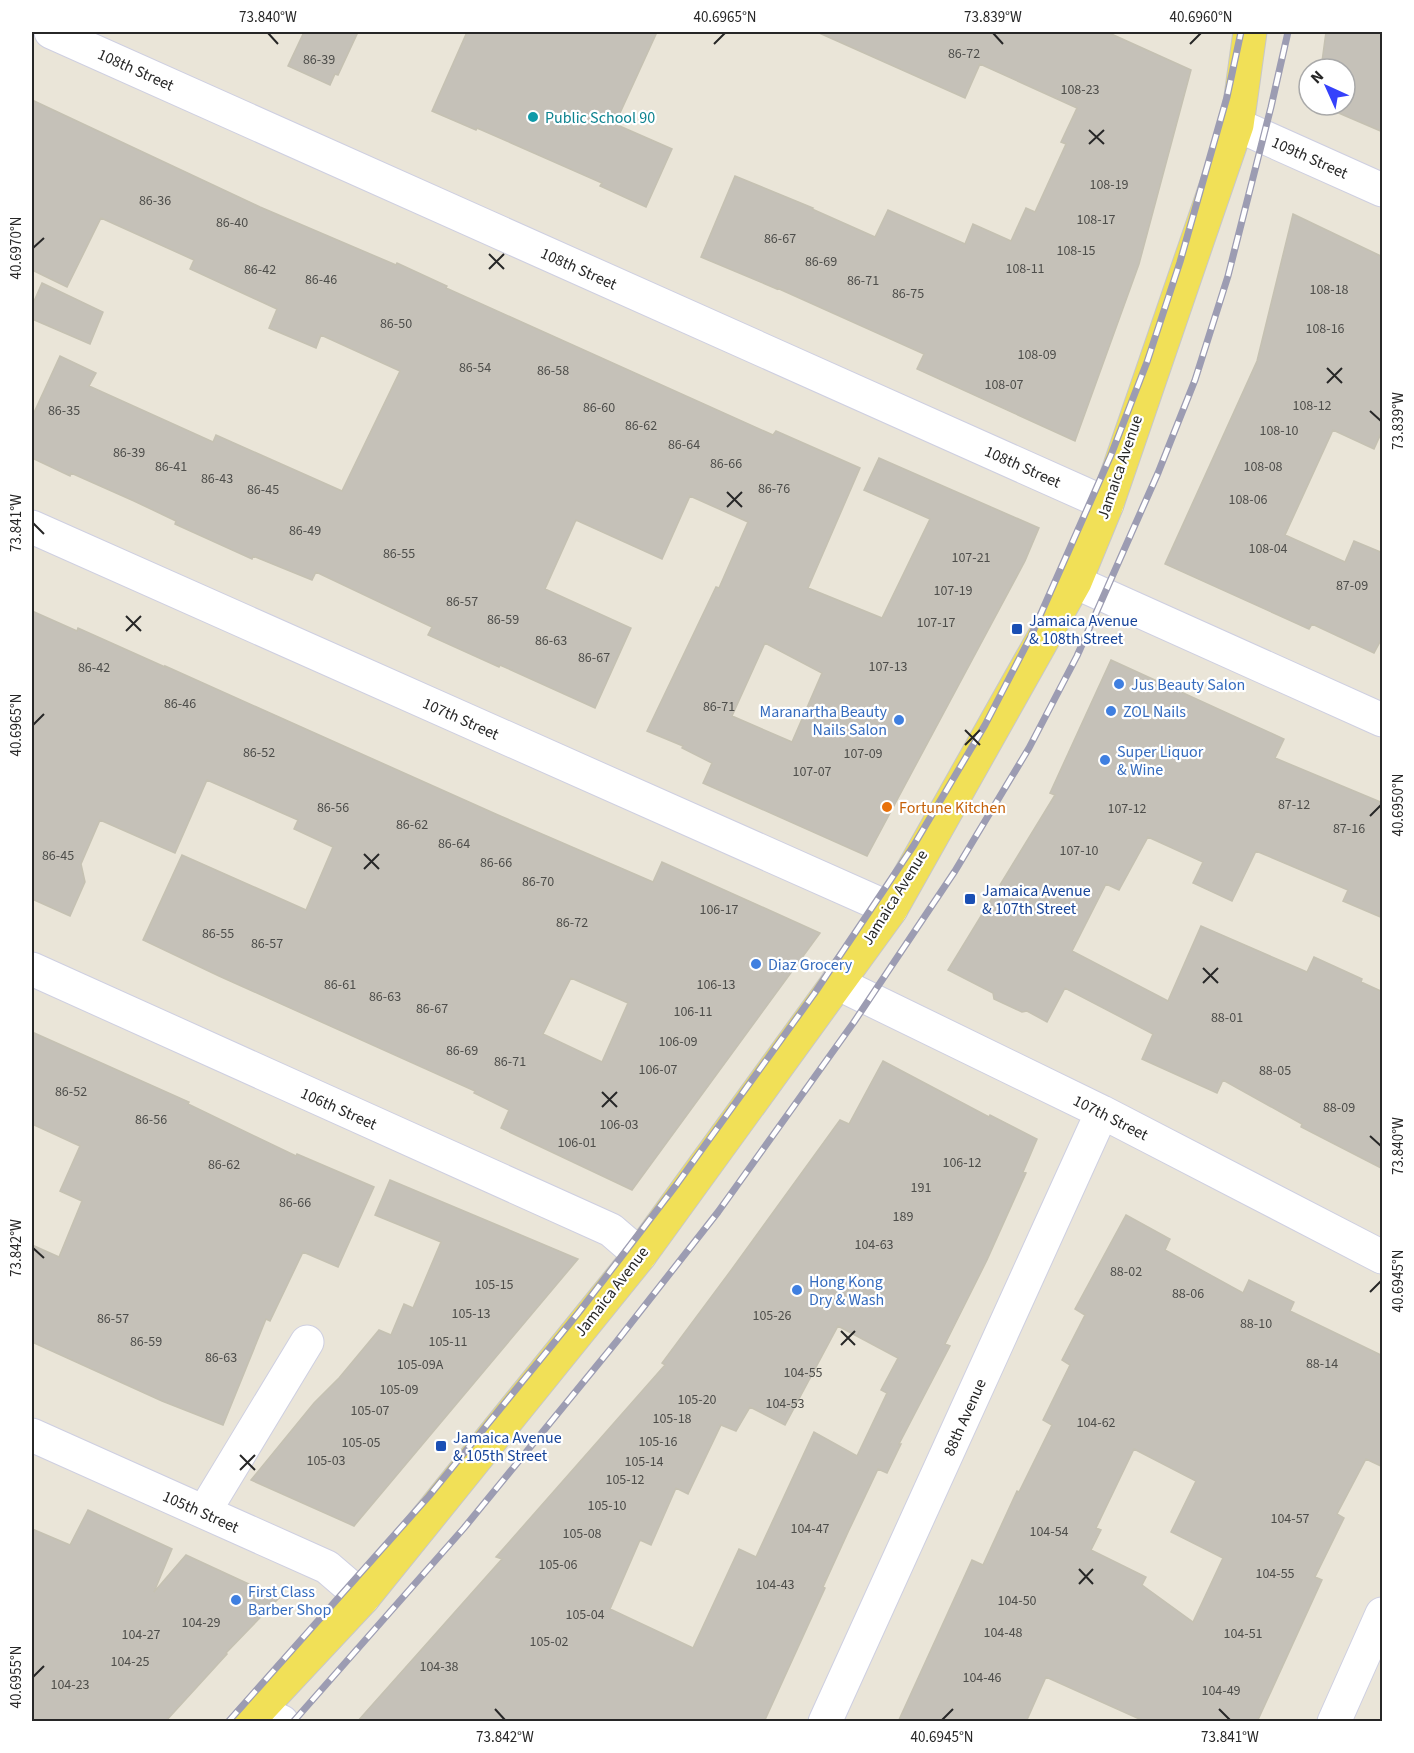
<svg xmlns="http://www.w3.org/2000/svg" width="1414" height="1753" font-family="'Source Sans 3',sans-serif">
	<style>
		.building { fill: #c5c1b8; stroke: #c5c1b2; stroke-width: 1.5; fill-rule: evenodd }
		.lines { fill: none; stroke-linecap: round; stroke-linejoin: round }
		.minor-casing { stroke: #cecfe1; stroke-width: 35 }
		.major-casing { stroke: #c7c7c7; stroke-width: 35 }
		.minor { stroke: #fff; stroke-width: 33 }
		.major { stroke: #f1e057; stroke-width: 33 }
		.rail-casing { stroke: #9c9cb2; stroke-width: 7 }
		.rail { stroke: #fff; stroke-width: 4.5; stroke-dasharray: 14; stroke-linecap: butt }
		.ticks { fill: none; stroke: #272727; stroke-width: 2 }
		.culture-dot { fill: #0f9aa8; stroke: #fff; stroke-width: 2 }
		.transit-dot { fill: #1a4fb4; stroke: #fff; stroke-width: 2 }
		.shop-dot { fill: #3f7fe0; stroke: #fff; stroke-width: 2 }
		.food-dot { fill: #e8710a; stroke: #fff; stroke-width: 2 }
		.labels { text-anchor: middle; stroke-width: 4.5; stroke-linejoin: round; paint-order: stroke }
		.number-label { font-size: 14px; fill: #4e4e4b }
		.street-label { font-size: 16px; fill: #272727; stroke: #fff }
		.culture-label { font-size: 16px; fill: #0d838f; stroke: #fff; text-anchor: start }
		.transit-label { font-size: 16px; fill: #164399; stroke: #fff; text-anchor: start }
		.shop-label { font-size: 16px; fill: #366cbe; stroke: #fff; text-anchor: start }
		.food-label { font-size: 16px; fill: #c56008; stroke: #fff; text-anchor: start }
		.neatline { fill: none; stroke: #272727; stroke-width: 2 }
		.ticks-label { font-size: 15px; text-anchor: middle; fill: #272727 }
	</style>
	<rect width="100%" height="100%" fill="#eae5d8"/>
	<path class="building" d="M304 32H358L338 75 335 74 330 85 288 66Z
		M467 32H657L615 124 672 149 646 207 600 186 602 183 477 128 476 130 432 111Z
		M817 32H1107L1191 70 1139 264 1075 441 917 369 924 354 777 288V289L701 257 735 176 813 208 812 209 875 237 888 210 965 244 973 224 1011 241 1026 208 1035 212 1066 144 1061 142 1077 108 980 64 965 98Z
		M1326 32H1383V132L1320 105H1345V69H1321Z
		M32 100 260 207 396 265 397 263 447 286 446 288 773 435 776 431 860 468 808 588 882 618 930 519 864 490 879 458 1039 528 1025 561 867 856 703 783 712 763 682 748 683 746 647 731 716 587 719 588 748 522 690 496 662 559 576 520 545 589 631 628 595 708 500 665 499 667 428 635 432 627 316 572 312 580 253 556 252 559 175 524 176 521 134 501 71 473 70 476 32 458V417L60 356 96 373 89 386 213 442 216 435 342 491 400 371 321 335 316 348 269 328 277 309 190 269 194 260 101 218 67 287 32 270ZM765 643 822 673 792 742 732 716Z
		M1293 214 1383 257V429L1374 449 1333 430 1285 535 1345 562 1354 541 1383 553V636L1374 653 1312 624 1309 629 1165 564 1257 361Z
		M42 283 103 312 90 344 32 319V306Z
		M32 611 77 631 78 628 165 667V666L498 815 653 882 662 862 820 933 632 1190 501 1128 509 1110 474 1093 475 1091 219 976 143 940 182 855 306 910 333 847 294 829 298 820 207 780 175 853 100 820 81 864 85 882 70 916 32 899ZM571 978 628 1003 602 1062 543 1034Z
		M1111 660 1284 739 1275 758 1383 803V918L1343 901 1348 890 1256 851 1232 901 1193 883 1203 862 1148 837 1119 890 1106 884 1072 951 1168 1001 1201 926 1307 972 1314 957 1362 979 1361 982 1383 992V1169L1301 1127 1302 1124 1223 1080 1217 1093 1142 1059 1153 1034 1065 988 1047 1022 1027 1011 1022 1012 994 999 993 993 948 970 1055 795 1050 793Z
		M32 1032 189 1102 188 1104 296 1156 297 1154 374 1187 338 1267 303 1252 270 1321 266 1319 223 1425 162 1401 32 1342V1245L59 1257 82 1201 60 1191 80 1146 32 1124Z
		M883 1061 989 1117 990 1115 1037 1139 1023 1172 1026 1173 987 1260 945 1344 950 1346 899 1444H901L887 1473 878 1469 849 1530 823 1587 825 1588 764 1722H357L502 1559 496 1557 665 1365 662 1363 732 1269 840 1120 849 1124ZM838 1326 898 1358 881 1390 887 1393 857 1456 814 1432 756 1557 739 1549 693 1648 610 1609 640 1540 651 1545 676 1488 688 1494 721 1425 736 1431 750 1407 785 1425Z
		M390 1180 578 1259 354 1526 251 1480 314 1403 339 1378 379 1330 391 1335 404 1304 413 1308 441 1242 375 1215Z
		M1126 1215 1170 1239 1165 1250 1243 1293 1249 1280 1294 1302 1290 1311 1383 1356V1467L1366 1459 1337 1514 1344 1518 1315 1577 1322 1580 1257 1722H1146L1046 1677 1026 1722H898L972 1560 983 1565 1017 1491 1019 1492 1052 1425 1043 1420 1070 1365 1062 1360 1085 1315 1075 1309ZM1134 1449 1196 1481 1171 1532 1223 1558 1193 1622 1142 1585 1146 1577 1091 1550 1101 1530 1096 1528Z
		M88 1510 172 1549 154 1592 186 1555 279 1598 226 1653 227 1654 165 1722H32V1529L70 1545Z"/>
	<g class="lines">
		<defs>
			<path id="minor" d="M51 32 1107 504
				M1237 125 1382 190
				M32 527 891 909
				M1075 582 1382 720
				M32 969 611 1230 640 1255
				M837 983 1102 1112 1382 1257
				M32 1435 327 1567 363 1598
				M204 1512 307 1342
				M258 1710 282 1722
				M825 1722 1102 1112
				M1334 1722 1382 1614"/>
			<path id="major" d="M247 1722 363 1598 640 1255 891 909 1075 582 1107 504 1237 125 1250 32"/>
		</defs>
		<use href="#minor" class="minor-casing"/>
		<use href="#major" class="major-casing"/>
		<use href="#minor" class="minor"/>
		<use href="#major" class="major"/>
		<defs>
			<path id="rail" d="M228 1722 429 1496 579 1312 677 1184 814 994 914 845 985 725 1031 636 1111 455 1147 362 1180 262 1227 97 1241 32
				M293 1722 464 1528 617 1341 718 1212 854 1022 955 871 1029 748 1077 656 1158 473 1195 380 1228 276 1271 107 1288 32"/>
		</defs>
		<use href="#rail" class="rail-casing"/>
		<use href="#rail" class="rail"/>
	</g>
	<path class="ticks" d="M268 33 278 44M993 33 1003 44M714 44 725 33M1190 44 1201 33M1089 130 1104 144M1089 144 1104 130M33 248 44 238M489 254 504 269M489 269 504 254M1327 368 1342 383M1327 383 1342 368M1370 411 1381 421M727 492 742 507M727 507 742 492M33 523 44 534M126 616 141 631M126 631 141 616M33 725 44 714M965 730 980 745M965 745 980 730M1370 816 1381 805M364 854 379 869M364 869 379 854M1203 968 1218 983M1203 983 1218 968M602 1092 617 1107M602 1107 617 1092M1370 1136 1381 1146M33 1248 44 1258M1370 1292 1381 1281M841 1331 855 1345M841 1345 855 1331M240 1455 255 1470M240 1470 255 1455M1079 1569 1093 1584M1079 1584 1093 1569M33 1677 44 1666M495 1709 505 1720M1219 1709 1230 1720M942 1720 953 1709"/>
	<circle class="culture-dot" cx="533" cy="117" r="6"/>
	<g class="transit-dot">
		<rect x="1011" y="623" width="12" height="12" rx="3"/>
		<rect x="964" y="893" width="12" height="12" rx="3"/>
		<rect x="435" y="1440" width="12" height="12" rx="3"/>
	</g>
	<g class="shop-dot">
		<circle cx="1119" cy="684" r="6"/>
		<circle cx="1111" cy="711" r="6"/>
		<circle cx="899" cy="720" r="6"/>
		<circle cx="1105" cy="760" r="6"/>
		<circle cx="756" cy="964" r="6"/>
		<circle cx="797" cy="1290" r="6"/>
		<circle cx="236" cy="1600" r="6"/>
	</g>
	<circle class="food-dot" cx="887" cy="807" r="6"/>
	<g class="labels">
		<g class="number-label">
			<text x="964" y="58">86-72</text>
			<text x="319" y="64">86-39</text>
			<text x="1080" y="94">108-23</text>
			<text x="1109" y="189">108-19</text>
			<text x="155" y="205">86-36</text>
			<text x="1096" y="224">108-17</text>
			<text x="232" y="227">86-40</text>
			<text x="780" y="243">86-67</text>
			<text x="1076" y="255">108-15</text>
			<text x="821" y="266">86-69</text>
			<text x="1025" y="273">108-11</text>
			<text x="260" y="274">86-42</text>
			<text x="321" y="284">86-46</text>
			<text x="863" y="285">86-71</text>
			<text x="1329" y="294">108-18</text>
			<text x="908" y="298">86-75</text>
			<text x="396" y="328">86-50</text>
			<text x="1325" y="333">108-16</text>
			<text x="1037" y="359">108-09</text>
			<text x="475" y="372">86-54</text>
			<text x="553" y="375">86-58</text>
			<text x="1004" y="389">108-07</text>
			<text x="1312" y="410">108-12</text>
			<text x="599" y="412">86-60</text>
			<text x="64" y="415">86-35</text>
			<text x="641" y="430">86-62</text>
			<text x="1279" y="435">108-10</text>
			<text x="684" y="449">86-64</text>
			<text x="129" y="457">86-39</text>
			<text x="726" y="468">86-66</text>
			<text x="171" y="471">86-41</text>
			<text x="1263" y="471">108-08</text>
			<text x="217" y="483">86-43</text>
			<text x="774" y="493">86-76</text>
			<text x="263" y="494">86-45</text>
			<text x="1248" y="504">108-06</text>
			<text x="305" y="535">86-49</text>
			<text x="1268" y="553">108-04</text>
			<text x="399" y="558">86-55</text>
			<text x="971" y="562">107-21</text>
			<text x="1352" y="590">87-09</text>
			<text x="953" y="595">107-19</text>
			<text x="462" y="606">86-57</text>
			<text x="503" y="624">86-59</text>
			<text x="936" y="627">107-17</text>
			<text x="551" y="645">86-63</text>
			<text x="594" y="662">86-67</text>
			<text x="888" y="671">107-13</text>
			<text x="94" y="672">86-42</text>
			<text x="180" y="708">86-46</text>
			<text x="719" y="711">86-71</text>
			<text x="259" y="757">86-52</text>
			<text x="863" y="758">107-09</text>
			<text x="812" y="776">107-07</text>
			<text x="1294" y="809">87-12</text>
			<text x="333" y="812">86-56</text>
			<text x="1127" y="813">107-12</text>
			<text x="412" y="829">86-62</text>
			<text x="1349" y="833">87-16</text>
			<text x="454" y="848">86-64</text>
			<text x="1079" y="855">107-10</text>
			<text x="58" y="860">86-45</text>
			<text x="496" y="867">86-66</text>
			<text x="538" y="886">86-70</text>
			<text x="719" y="914">106-17</text>
			<text x="572" y="927">86-72</text>
			<text x="218" y="938">86-55</text>
			<text x="267" y="948">86-57</text>
			<text x="340" y="989">86-61</text>
			<text x="716" y="989">106-13</text>
			<text x="385" y="1001">86-63</text>
			<text x="432" y="1013">86-67</text>
			<text x="693" y="1016">106-11</text>
			<text x="1227" y="1022">88-01</text>
			<text x="678" y="1046">106-09</text>
			<text x="462" y="1055">86-69</text>
			<text x="510" y="1066">86-71</text>
			<text x="658" y="1074">106-07</text>
			<text x="1275" y="1075">88-05</text>
			<text x="71" y="1096">86-52</text>
			<text x="1339" y="1112">88-09</text>
			<text x="151" y="1124">86-56</text>
			<text x="619" y="1129">106-03</text>
			<text x="577" y="1147">106-01</text>
			<text x="962" y="1167">106-12</text>
			<text x="224" y="1169">86-62</text>
			<text x="921" y="1192">191</text>
			<text x="295" y="1207">86-66</text>
			<text x="903" y="1221">189</text>
			<text x="874" y="1249">104-63</text>
			<text x="1126" y="1276">88-02</text>
			<text x="494" y="1289">105-15</text>
			<text x="1188" y="1298">88-06</text>
			<text x="471" y="1318">105-13</text>
			<text x="772" y="1320">105-26</text>
			<text x="113" y="1323">86-57</text>
			<text x="1256" y="1328">88-10</text>
			<text x="146" y="1346">86-59</text>
			<text x="448" y="1346">105-11</text>
			<text x="221" y="1362">86-63</text>
			<text x="1322" y="1368">88-14</text>
			<text x="420" y="1369">105-09A</text>
			<text x="803" y="1377">104-55</text>
			<text x="399" y="1394">105-09</text>
			<text x="697" y="1404">105-20</text>
			<text x="785" y="1408">104-53</text>
			<text x="370" y="1415">105-07</text>
			<text x="672" y="1423">105-18</text>
			<text x="1096" y="1427">104-62</text>
			<text x="658" y="1446">105-16</text>
			<text x="361" y="1447">105-05</text>
			<text x="326" y="1465">105-03</text>
			<text x="644" y="1466">105-14</text>
			<text x="625" y="1484">105-12</text>
			<text x="607" y="1510">105-10</text>
			<text x="1290" y="1523">104-57</text>
			<text x="810" y="1533">104-47</text>
			<text x="1049" y="1536">104-54</text>
			<text x="582" y="1538">105-08</text>
			<text x="558" y="1569">105-06</text>
			<text x="1275" y="1578">104-55</text>
			<text x="775" y="1589">104-43</text>
			<text x="1017" y="1605">104-50</text>
			<text x="585" y="1619">105-04</text>
			<text x="201" y="1627">104-29</text>
			<text x="1003" y="1637">104-48</text>
			<text x="1243" y="1638">104-51</text>
			<text x="141" y="1639">104-27</text>
			<text x="549" y="1646">105-02</text>
			<text x="130" y="1666">104-25</text>
			<text x="439" y="1671">104-38</text>
			<text x="982" y="1682">104-46</text>
			<text x="70" y="1689">104-23</text>
			<text x="1221" y="1695">104-49</text>
		</g>
		<g class="street-label">
			<text transform="translate(136 69) rotate(24)" y="6">108th Street</text>
			<text transform="translate(1310 157) rotate(24)" y="6">109th Street</text>
			<text transform="translate(579 268) rotate(24)" y="6">108th Street</text>
			<text transform="translate(1023 466) rotate(24)" y="6">108th Street</text>
			<text transform="translate(1119 467) rotate(-71)" y="6">Jamaica Avenue</text>
			<text transform="translate(461 718) rotate(24)" y="6">107th Street</text>
			<text transform="translate(894 897) rotate(-58)" y="6">Jamaica Avenue</text>
			<text transform="translate(339 1108) rotate(24)" y="6">106th Street</text>
			<text transform="translate(1111 1117) rotate(27)" y="6">107th Street</text>
			<text transform="translate(611 1291) rotate(-52)" y="6">Jamaica Avenue</text>
			<text transform="translate(964 1417) rotate(-66)" y="6">88th Avenue</text>
			<text transform="translate(201 1511) rotate(24)" y="6">105th Street</text>
		</g>
		<g class="culture-label">
			<text x="545" y="123">Public School 90</text>
		</g>
		<g class="transit-label">
			<text x="1029" y="626">Jamaica Avenue<tspan x="1029" dy="18">&amp; 108th Street</tspan></text>
			<text x="982" y="896">Jamaica Avenue<tspan x="982" dy="18">&amp; 107th Street</tspan></text>
			<text x="453" y="1443">Jamaica Avenue<tspan x="453" dy="18">&amp; 105th Street</tspan></text>
		</g>
		<g class="shop-label">
			<text x="1131" y="690">Jus Beauty Salon</text>
			<text x="887" y="717" text-anchor="end">Maranartha Beauty<tspan x="887" dy="18">Nails Salon</tspan></text>
			<text x="1123" y="717">ZOL Nails</text>
			<text x="1117" y="757">Super Liquor<tspan x="1117" dy="18">&amp; Wine</tspan></text>
			<text x="768" y="970">Diaz Grocery</text>
			<text x="809" y="1287">Hong Kong<tspan x="809" dy="18">Dry &amp; Wash</tspan></text>
			<text x="248" y="1597">First Class<tspan x="248" dy="18">Barber Shop</tspan></text>
		</g>
		<g class="food-label">
			<text x="899" y="813">Fortune Kitchen</text>
		</g>
	</g>
	<rect width="1414" height="1753" fill="none" stroke="#ffffff" stroke-width="66"/>
	<g transform="translate(1327 87) rotate(315)"><circle r="28" fill="#ffffff" stroke="#a9a9a9" stroke-width="1.5"/>
	<path d="M0-4.5L10 22L0 15L-10 22Z" fill="#3541fb"/>
	<text y="-9" font-size="16" font-weight="bold" text-anchor="middle" fill="#272727">N</text>
	</g>
	<rect x="33" y="33" width="1348" height="1687" class="neatline"/>
	<g class="ticks-label">
		<text x="268" y="22">73.840°W</text>
		<text x="725" y="22">40.6965°N</text>
		<text x="993" y="22">73.839°W</text>
		<text x="1201" y="22">40.6960°N</text>
		<text transform="translate(16 248) rotate(-90)" y="5">40.6970°N</text>
		<text transform="translate(1398 421) rotate(-90)" y="5">73.839°W</text>
		<text transform="translate(16 523) rotate(-90)" y="5">73.841°W</text>
		<text transform="translate(16 725) rotate(-90)" y="5">40.6965°N</text>
		<text transform="translate(1398 805) rotate(-90)" y="5">40.6950°N</text>
		<text transform="translate(1398 1146) rotate(-90)" y="5">73.840°W</text>
		<text transform="translate(16 1248) rotate(-90)" y="5">73.842°W</text>
		<text transform="translate(1398 1281) rotate(-90)" y="5">40.6945°N</text>
		<text transform="translate(16 1677) rotate(-90)" y="5">40.6955°N</text>
		<text x="505" y="1742">73.842°W</text>
		<text x="942" y="1742">40.6945°N</text>
		<text x="1230" y="1742">73.841°W</text>
	</g>
</svg>
